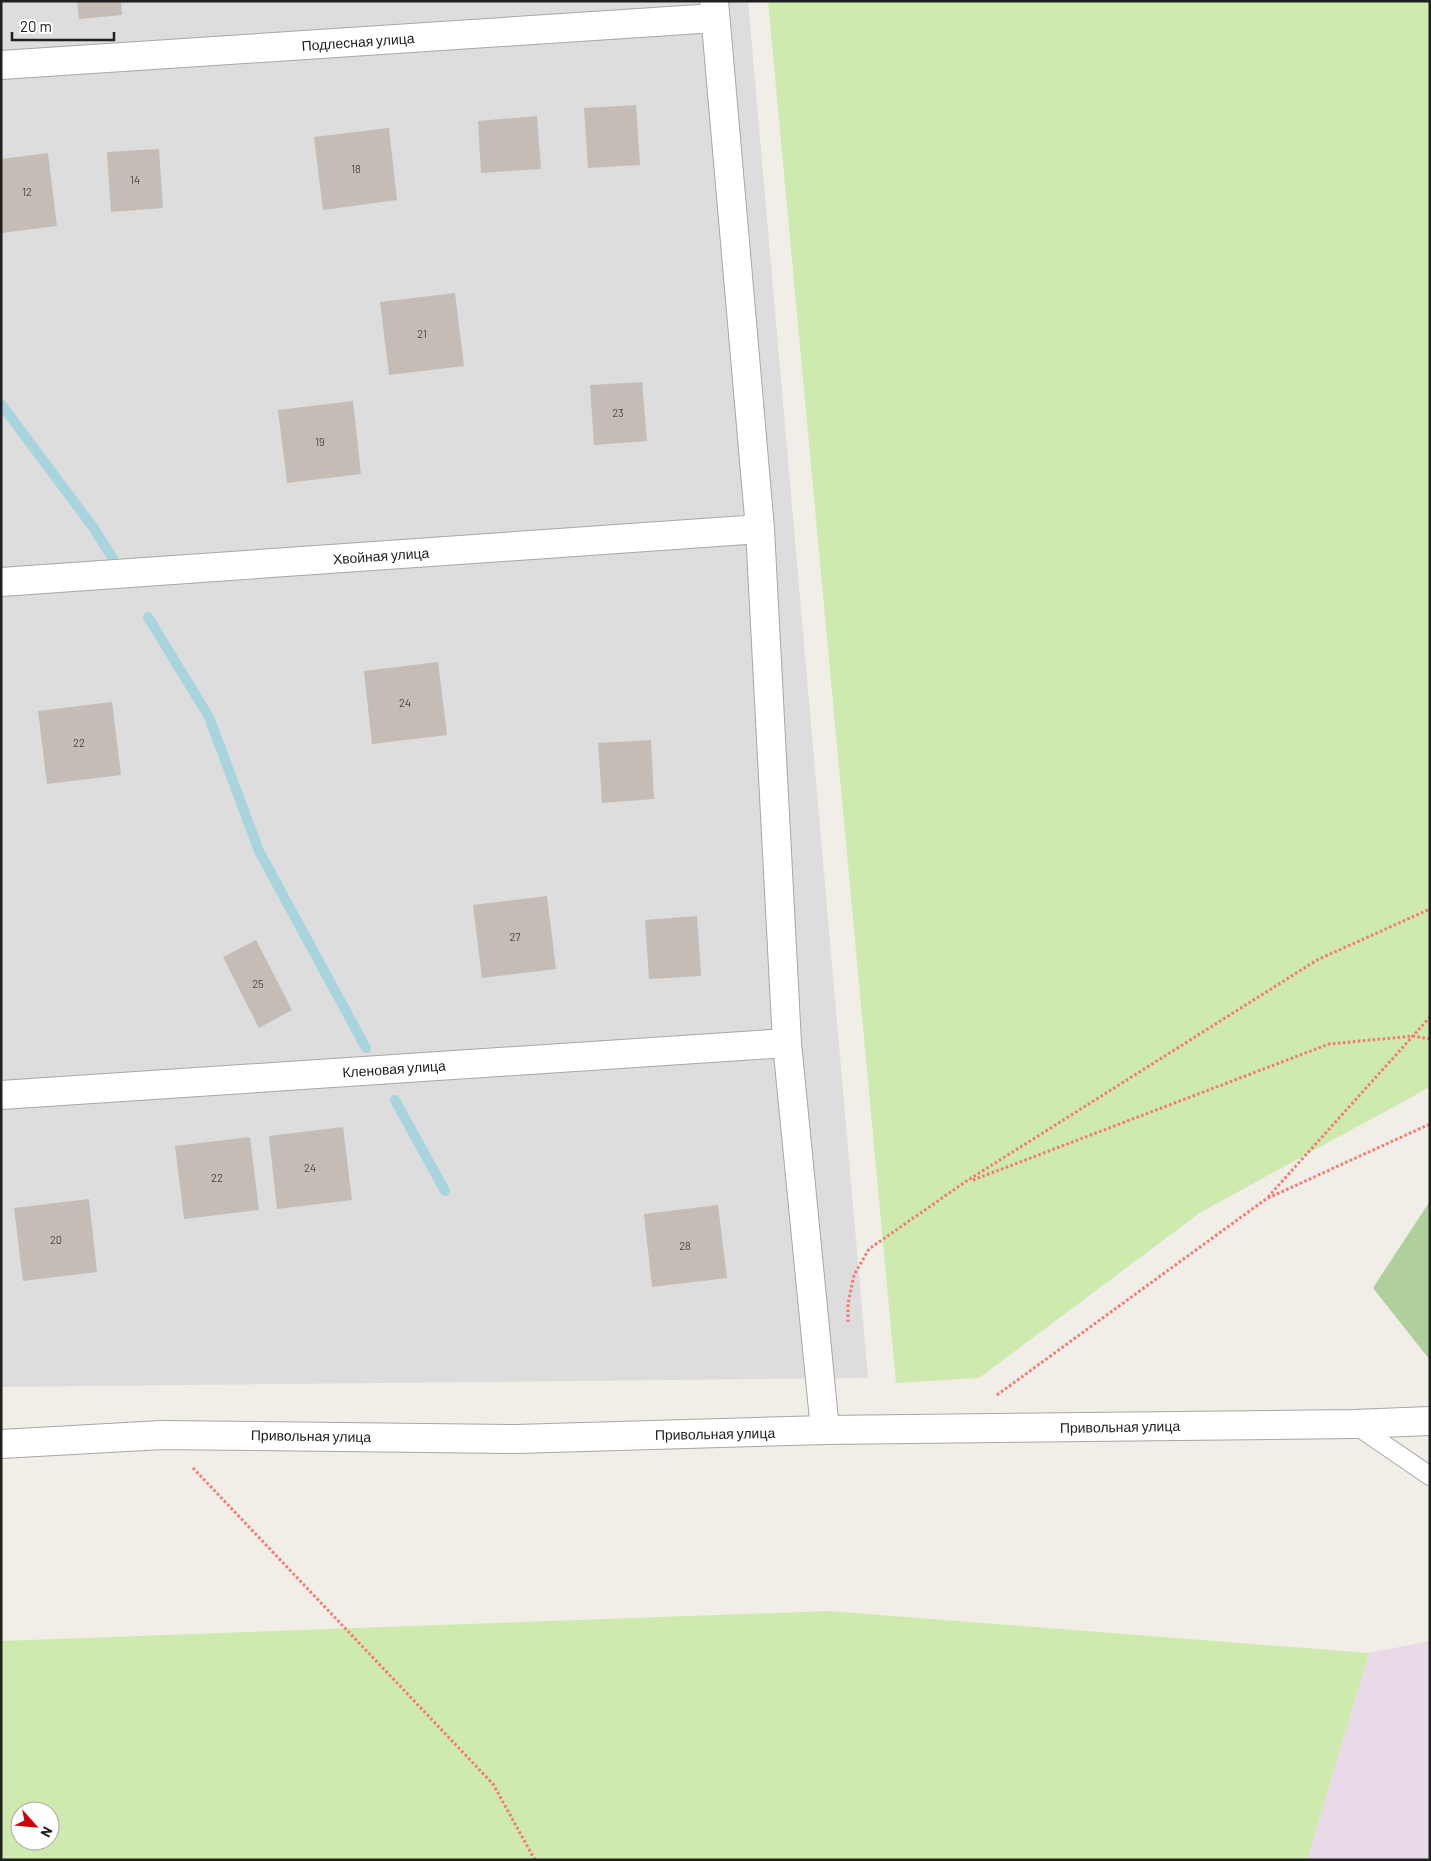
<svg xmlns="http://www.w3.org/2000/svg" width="1431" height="1861" font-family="Barlow,sans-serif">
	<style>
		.residential { fill: #dedddd }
		.industrial { fill: #ead9e8 }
		.grass { fill: #cfeaae; fill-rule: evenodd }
		.forest { fill: #afcf9c }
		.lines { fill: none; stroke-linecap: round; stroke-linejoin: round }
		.stream { stroke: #a8d5dd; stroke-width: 10 }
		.building { fill: #c5bcb6 }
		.service-casing { stroke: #a7a7a7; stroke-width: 20 }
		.minor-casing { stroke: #a7a7a7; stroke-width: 30 }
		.path { stroke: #f87671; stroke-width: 3; stroke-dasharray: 2.5 2.5; stroke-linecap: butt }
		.service { stroke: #fff; stroke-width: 18 }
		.minor { stroke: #fff; stroke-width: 28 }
		.labels { text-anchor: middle; stroke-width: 4.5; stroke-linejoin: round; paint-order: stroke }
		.number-label { font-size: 11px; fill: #494746 }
		.street-label { font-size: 14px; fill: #202020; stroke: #fff }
	</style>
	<rect width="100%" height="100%" fill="#f1ede7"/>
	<path class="residential" d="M1 1H748L868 1378 1 1387Z"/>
	<path class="industrial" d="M1430 1641V1860H1307L1369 1653Z"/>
	<path class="grass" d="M768 1H1430V1087L1201 1212 979 1378 896 1383Z
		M828 1611 1369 1653 1307 1860H1V1641ZM20 1811H50V1841H20Z"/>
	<path class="forest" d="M1430 1201V1360L1373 1288Z"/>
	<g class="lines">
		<path class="stream" d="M1 404 93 527 117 565
			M148 617 209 717 259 851 366 1048
			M395 1100 445 1191"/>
	</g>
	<path class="building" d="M77 1H121L122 15 79 19Z
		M636 105 640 165 588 168 584 108Z
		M537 116 541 169 481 173 478 121Z
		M389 128 397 200 323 210 314 137Z
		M159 149 163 208 111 212 107 152Z
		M48 153 57 226 1 233V159Z
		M455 293 464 366 389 375 380 302Z
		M642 382 647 441 594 445 590 385Z
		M353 401 361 474 287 483 278 410Z
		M438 662 447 735 372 744 364 671Z
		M112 702 121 775 47 784 38 711Z
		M651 740 654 799 602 803 598 743Z
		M547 896 556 969 482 978 473 905Z
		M697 916 701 976 649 979 645 920Z
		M256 940 292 1010 259 1028 223 957Z
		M343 1127 352 1200 277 1209 269 1136Z
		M250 1137 259 1210 184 1219 175 1146Z
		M89 1199 97 1272 23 1281 14 1208Z
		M718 1205 727 1278 652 1287 644 1214Z"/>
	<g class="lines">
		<defs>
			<path id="service" d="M1354 1424 1430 1476"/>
			<path id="minor" d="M714 1 760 529 787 1043 825 1430
				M1 65 715 18
				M1 582 760 529
				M1 1095 787 1043
				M1 1444 162 1435 516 1439 825 1430 1354 1424 1430 1421"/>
		</defs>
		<use href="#service" class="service-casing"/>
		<use href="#minor" class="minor-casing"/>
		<path class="path" d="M973 1180 1329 1044 1413 1036 1430 1039
			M1268 1197 1430 1017
			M848 1322V1304L854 1275 869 1249 965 1182 1317 960 1430 909
			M997 1395 1266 1199 1430 1124
			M193 1468 493 1784 535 1860"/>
		<use href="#service" class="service"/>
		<use href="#minor" class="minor"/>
	</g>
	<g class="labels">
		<g class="number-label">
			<text x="356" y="173">18</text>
			<text x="135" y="184">14</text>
			<text x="27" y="196">12</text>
			<text x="422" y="338">21</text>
			<text x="618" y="417">23</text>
			<text x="320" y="446">19</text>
			<text x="405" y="707">24</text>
			<text x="79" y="747">22</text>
			<text x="515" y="941">27</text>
			<text x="258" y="988">25</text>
			<text x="310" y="1172">24</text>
			<text x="217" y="1182">22</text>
			<text x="56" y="1244">20</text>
			<text x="685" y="1250">28</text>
		</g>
		<g class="street-label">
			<text transform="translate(358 42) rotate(-4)" y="5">Подлесная улица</text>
			<text transform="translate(381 556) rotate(-4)" y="5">Хвойная улица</text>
			<text transform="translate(394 1069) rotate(-4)" y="5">Кленовая улица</text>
			<text transform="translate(1120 1427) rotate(-1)" y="5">Привольная улица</text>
			<text transform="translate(715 1434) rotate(-1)" y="5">Привольная улица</text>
			<text transform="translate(311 1436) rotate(1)" y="5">Привольная улица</text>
		</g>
	</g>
	<rect width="1431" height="1861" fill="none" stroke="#202020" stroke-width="5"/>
	<g transform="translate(35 1826) rotate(117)"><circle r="24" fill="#ffffff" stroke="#a6a6a6"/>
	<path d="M0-4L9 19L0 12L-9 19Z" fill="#ce020f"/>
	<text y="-8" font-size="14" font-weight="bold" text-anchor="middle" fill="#202020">N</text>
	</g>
	<path d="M12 32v8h102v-8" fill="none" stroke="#202020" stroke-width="2.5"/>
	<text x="20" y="32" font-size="15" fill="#202020" stroke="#ffffff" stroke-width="4" paint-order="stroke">20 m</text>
</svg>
